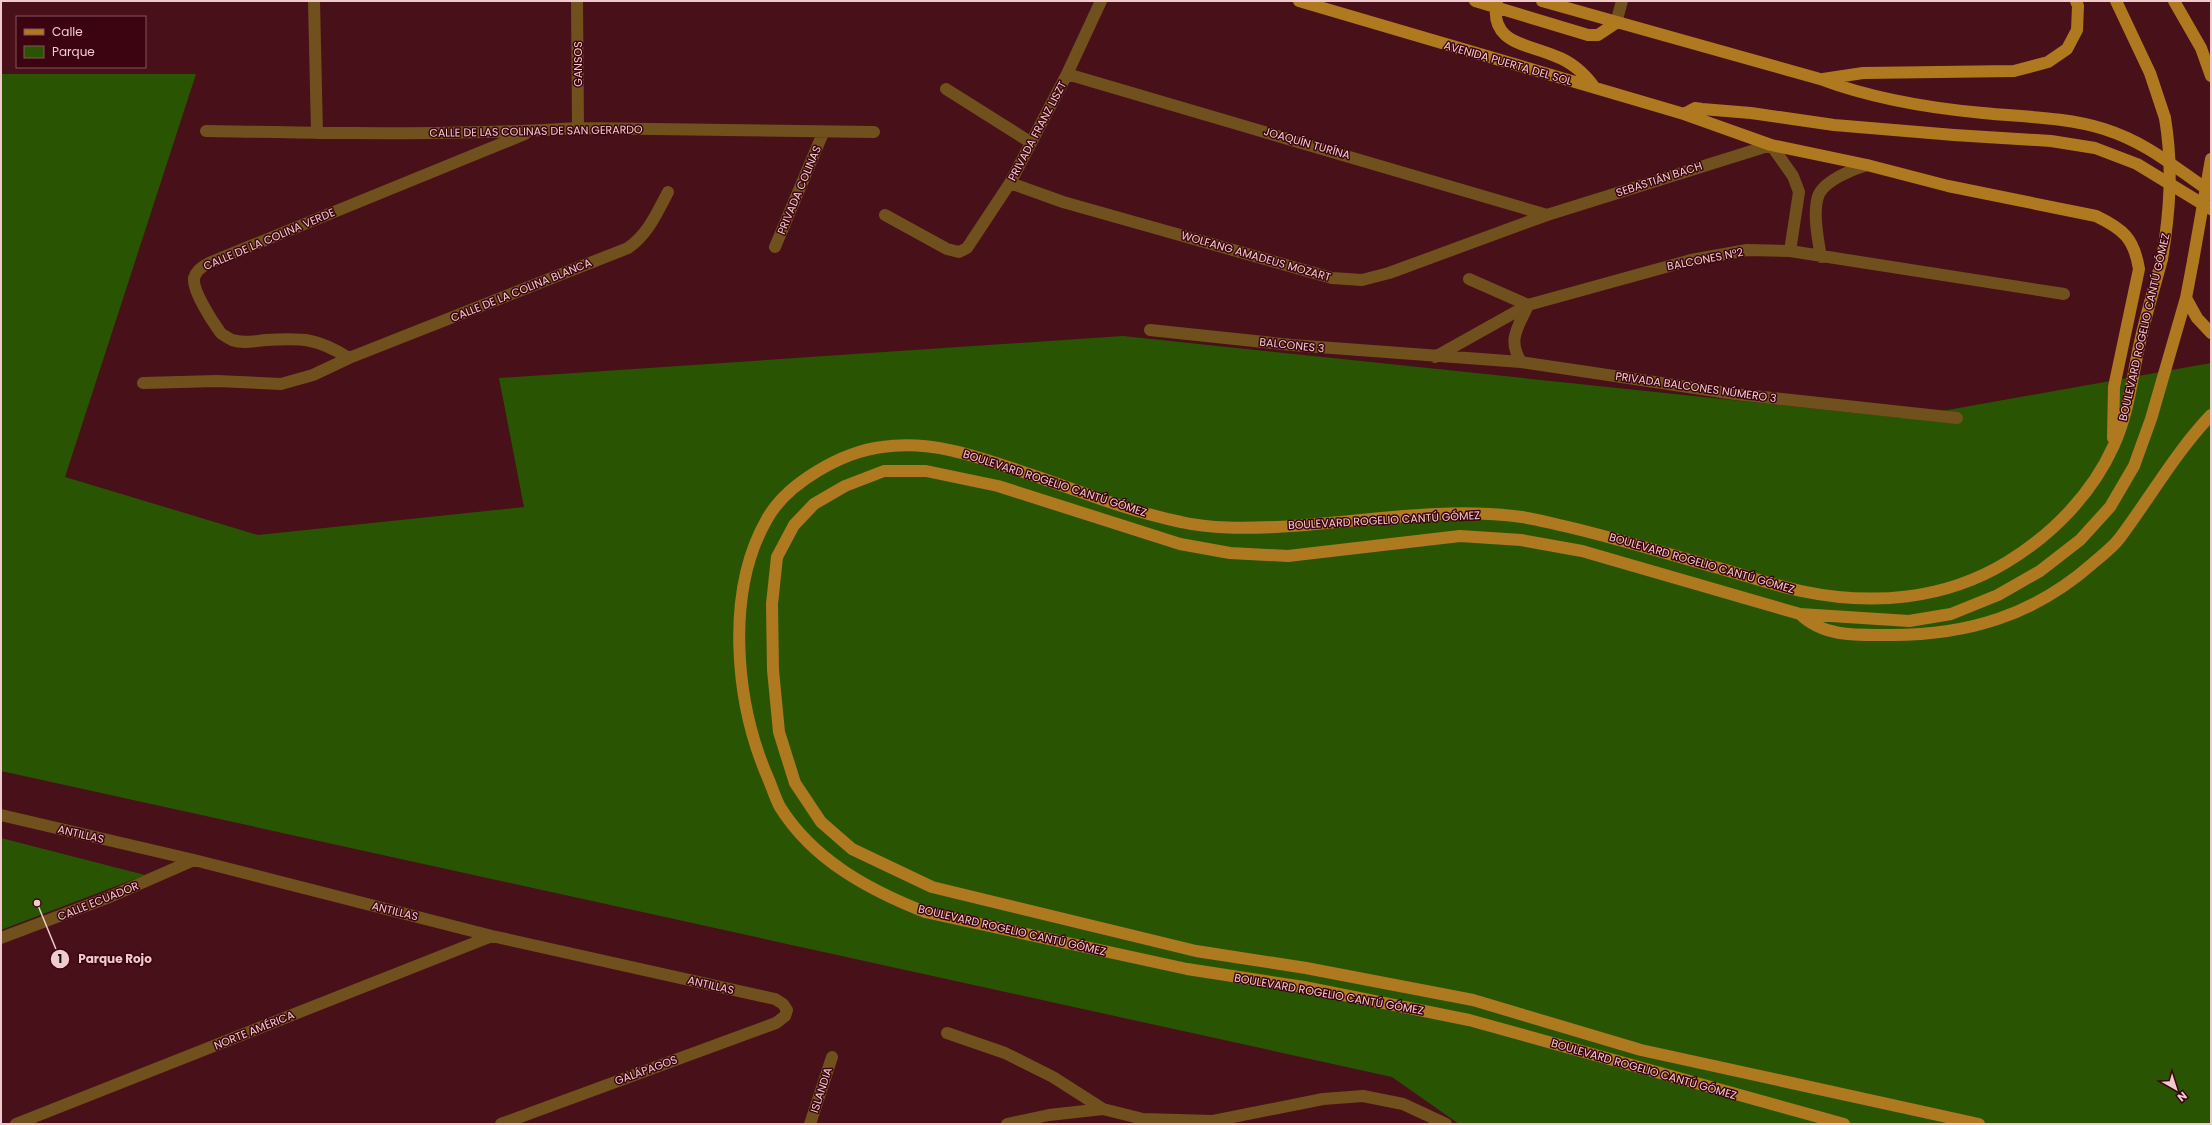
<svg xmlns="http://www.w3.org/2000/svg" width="2212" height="1125" font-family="Poppins,sans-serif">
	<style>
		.green { fill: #295503 }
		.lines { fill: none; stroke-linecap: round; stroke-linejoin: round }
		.minor { stroke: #70501d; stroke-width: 12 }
		.major { stroke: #af791f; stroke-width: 12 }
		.major-bridge { stroke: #af791f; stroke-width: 12 }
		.labels { text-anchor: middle; stroke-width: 3; stroke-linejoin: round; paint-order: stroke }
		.street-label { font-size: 11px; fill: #f0cbcd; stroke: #3c0410 }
		.leader { fill: none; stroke: #f0cbcd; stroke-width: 1.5 }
		.callout-dot { fill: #f0cbcd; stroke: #3c0410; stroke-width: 1.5 }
		.mark-label { font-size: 12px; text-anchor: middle; font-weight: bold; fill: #111 }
		.callout-label { font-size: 12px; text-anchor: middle; font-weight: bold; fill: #f0cbcd; stroke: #3c0410; stroke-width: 3; stroke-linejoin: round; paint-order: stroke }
	</style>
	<rect width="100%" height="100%" fill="#481019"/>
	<path class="green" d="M1 74H196L65 477 258 535 524 507 499 378 1123 336 1903 418 2211 363V1124H1459L1392 1077 1 771Z
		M1 838 145 875 1 930Z"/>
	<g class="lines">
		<path class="minor" d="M314 1 317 133
			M577 1 578 128
			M1616 23 1622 1
			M1067 74 1547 215
			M946 89 1030 142
			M206 131C330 133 455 136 578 128L874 132
			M1010 183 1063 202 1332 278 1362 280 1389 273 1547 215 1771 145 1793 176 1799 192 1790 251
			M885 215 947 249 959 252 967 248 1010 183 1067 74 1101 1
			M775 247 823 133
			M1821 257C1818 240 1812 210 1819 194 1826 180 1853 169 1867 165
			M1469 279 1528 305C1518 328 1507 339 1521 362
			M1150 330 1292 345 1521 362 1735 394 1957 418
			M1435 357 1528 305 1691 260 1747 250 1790 251 2064 294
			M349 358C317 338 303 338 266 340 255 341 243 344 232 340 229 338 222 335 220 332 212 321 192 290 194 278 196 270 203 266 209 263L525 134
			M143 383 217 381 281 384 313 375 349 358 628 248C648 234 657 213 668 192
			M1 815 194 860 492 936 775 999 783 1004 787 1010 785 1016 776 1023 501 1124
			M1 938 107 898 194 860
			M947 1033 1005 1053 1053 1077 1103 1109
			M16 1124 492 936
			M810 1124 832 1057
			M1007 1124 1049 1115 1103 1109 1143 1119 1213 1121 1323 1099 1363 1096 1403 1104 1446 1124"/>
		<path class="major" d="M1299 1 1684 114 1771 145 1867 165 1948 186 2096 216C2123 229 2134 238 2139 269L2114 387 2113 438
			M1475 1 1588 35H1598L1616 23
			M1497 1C1488 43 1527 44 1555 56 1572 62 1585 74 1595 88
			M1542 1 1820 79C1873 99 1928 108 1983 113 2023 117 2066 117 2104 129 2148 143 2174 167 2211 192
			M2116 1 2150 73 2165 118
			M2174 1 2201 48 2211 76
			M1823 79 1863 73 2014 71 2048 62 2067 49 2077 30 2078 6 2076 1
			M1684 114 1695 108 1702 109 1751 113 1834 125 1954 135 2051 141 2095 148 2137 164 2211 209
			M2186 298 2197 318 2211 333
			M1800 614C1824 638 1860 635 1892 635 1968 635 2034 615 2092 564 2101 556 2112 548 2119 539 2150 498 2175 453 2211 415
			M1844 1124 1469 1020 1304 987 1187 969 925 912C869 890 813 860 780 807 775 798 772 787 768 778 735 702 725 592 767 519 787 483 842 452 882 447 936 439 987 460 1038 477 1084 493 1132 512 1181 522 1211 529 1245 528 1276 527 1357 523 1441 506 1522 517 1536 519 1550 523 1564 526 1620 539 1674 556 1729 571 1753 578 1777 586 1801 591 1872 606 1945 600 2007 562 2053 534 2092 494 2114 445 2129 412 2132 377 2140 342 2146 314 2155 286 2162 259
			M1979 1124 1641 1050 1473 1000 1306 968 1196 951 932 887 852 849 821 822 795 783 779 732 773 670 772 604 777 557 794 525 814 504 845 486 884 471H926L998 486 1180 544 1230 553 1288 556 1460 536 1521 540 1582 551 1800 614 1909 621 1951 614 1998 595 2040 571 2080 540 2110 507 2134 466 2151 419 2186 298 2193 261"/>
		<path class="major-bridge" d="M2162 259C2170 211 2173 166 2165 118
			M2193 261 2211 159"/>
	</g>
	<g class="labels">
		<g class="street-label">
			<text transform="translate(1508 63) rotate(16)" y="4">AVENIDA PUERTA DEL SOL</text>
			<text transform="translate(578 64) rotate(-90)" y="4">GANSOS</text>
			<text transform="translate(536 131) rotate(-1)" y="4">CALLE DE LAS COLINAS DE SAN GERARDO</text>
			<text transform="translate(1037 131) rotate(-62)" y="4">PRIVADA FRANZ LISZT</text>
			<text transform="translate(1307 143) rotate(16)" y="4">JOAQUÍN TURÍNA</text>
			<text transform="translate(1659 179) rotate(-18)" y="4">SEBASTIÁN BACH</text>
			<text transform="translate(799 190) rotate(-67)" y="4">PRIVADA COLINAS</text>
			<text transform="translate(269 239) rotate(-23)" y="4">CALLE DE LA COLINA VERDE</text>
			<text transform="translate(1256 256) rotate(16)" y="4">WOLFANG AMADEUS MOZART</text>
			<text transform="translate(1705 259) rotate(-11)" y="4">BALCONES N°2</text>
			<text transform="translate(521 290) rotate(-22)" y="4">CALLE DE LA COLINA BLANCA</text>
			<text transform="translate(2144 327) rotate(-77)" y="4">BOULEVARD ROGELIO CANTÚ GÓMEZ</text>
			<text transform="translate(1292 345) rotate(6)" y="4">BALCONES 3</text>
			<text transform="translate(1696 387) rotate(8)" y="4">PRIVADA BALCONES NÚMERO 3</text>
			<text transform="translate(1055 483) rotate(18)" y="4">BOULEVARD ROGELIO CANTÚ GÓMEZ</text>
			<text transform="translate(1384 520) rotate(-3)" y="4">BOULEVARD ROGELIO CANTÚ GÓMEZ</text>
			<text transform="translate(1702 563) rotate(16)" y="4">BOULEVARD ROGELIO CANTÚ GÓMEZ</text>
			<text transform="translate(81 834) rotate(13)" y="4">ANTILLAS</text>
			<text transform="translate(98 901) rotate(-22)" y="4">CALLE ECUADOR</text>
			<text transform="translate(395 911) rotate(14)" y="4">ANTILLAS</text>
			<text transform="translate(1012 930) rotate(13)" y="4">BOULEVARD ROGELIO CANTÚ GÓMEZ</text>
			<text transform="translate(711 985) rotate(13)" y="4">ANTILLAS</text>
			<text transform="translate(1329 994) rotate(10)" y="4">BOULEVARD ROGELIO CANTÚ GÓMEZ</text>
			<text transform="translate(254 1030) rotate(-22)" y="4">NORTE AMÉRICA</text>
			<text transform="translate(1644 1069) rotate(16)" y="4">BOULEVARD ROGELIO CANTÚ GÓMEZ</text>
			<text transform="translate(646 1070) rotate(-20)" y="4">GALÁPAGOS</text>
			<text transform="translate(821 1090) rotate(-72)" y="4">ISLANDIA</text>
		</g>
	</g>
	<path class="leader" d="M37 903L60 959"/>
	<g class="callout-dot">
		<circle cx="37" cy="903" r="4"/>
		<circle cx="60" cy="959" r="10"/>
	</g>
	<g class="mark-label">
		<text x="60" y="963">1</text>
	</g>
	<g class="callout-label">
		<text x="115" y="963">Parque Rojo</text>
	</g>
	<rect width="2212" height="1125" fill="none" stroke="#f0cbcd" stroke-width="4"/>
	<rect x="16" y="16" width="130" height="52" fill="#3c0410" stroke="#84545c"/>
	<rect x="24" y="29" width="20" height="6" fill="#af791f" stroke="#84545c"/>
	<text x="52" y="36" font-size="12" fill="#f0cbcd">Calle</text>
	<rect x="24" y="46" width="20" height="12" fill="#295503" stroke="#84545c"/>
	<text x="52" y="56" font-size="12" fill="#f0cbcd">Parque</text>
	<g transform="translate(2176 1089) rotate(141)" stroke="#3c0410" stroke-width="3" paint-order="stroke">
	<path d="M0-3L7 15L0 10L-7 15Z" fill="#f0cbcd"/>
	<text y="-6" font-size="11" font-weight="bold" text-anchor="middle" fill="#f0cbcd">N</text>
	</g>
</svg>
